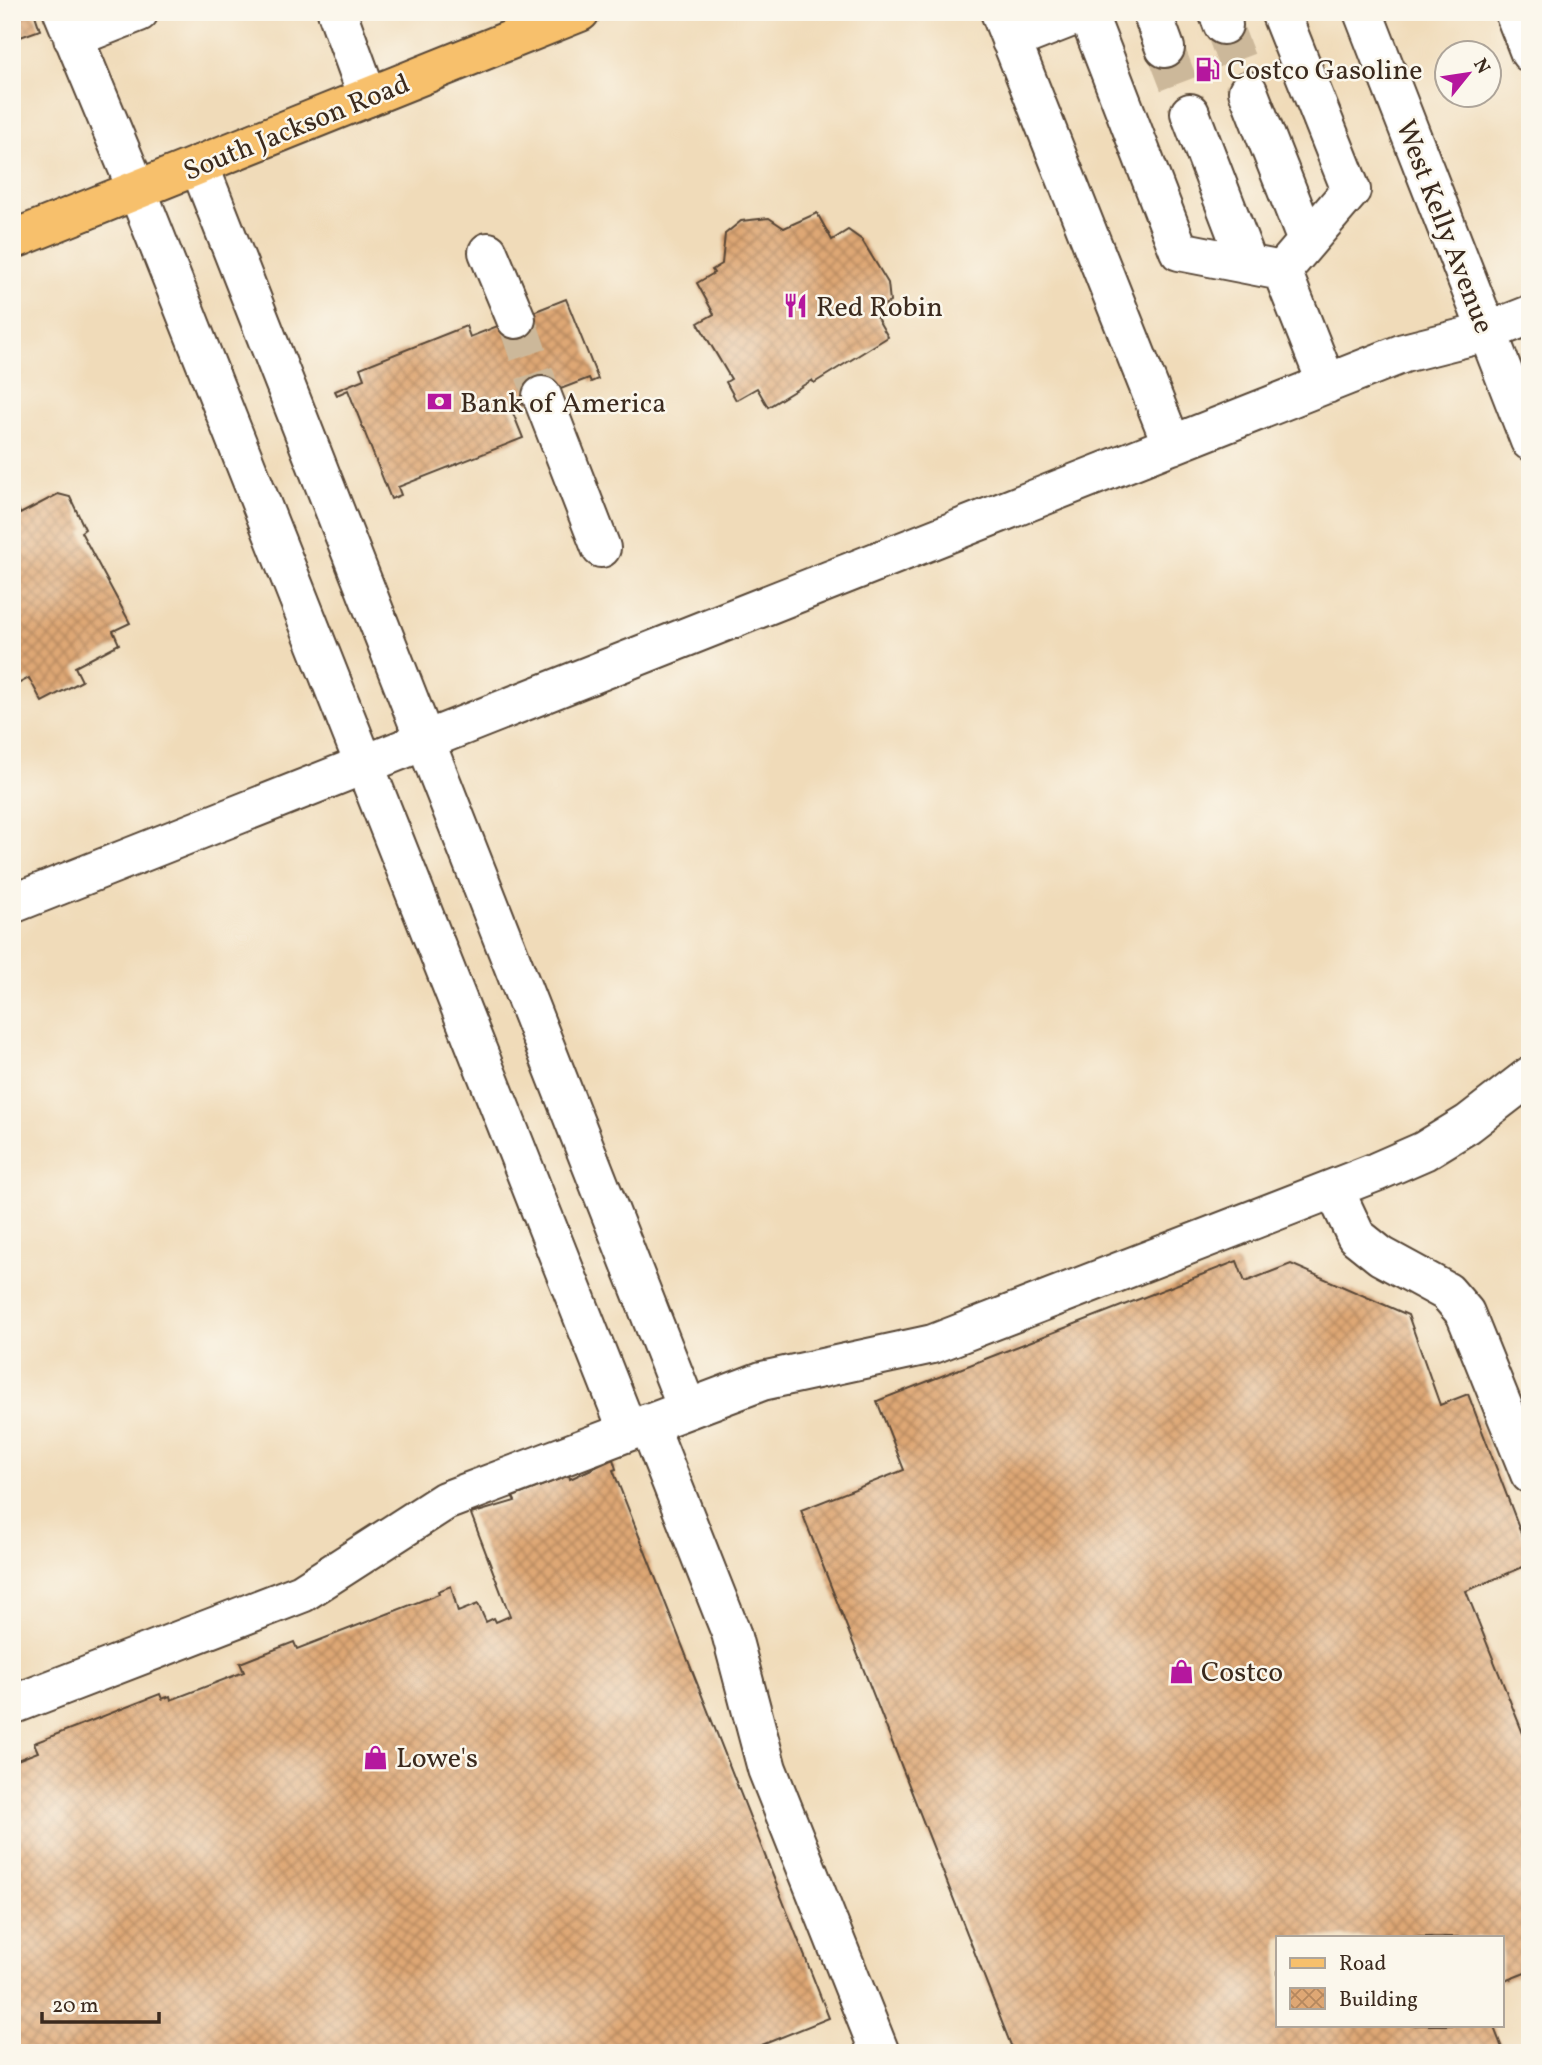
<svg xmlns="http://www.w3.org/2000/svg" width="1542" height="2065" font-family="Vollkorn,serif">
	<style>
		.building { fill: url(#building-cross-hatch) }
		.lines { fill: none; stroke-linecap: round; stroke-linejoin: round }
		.minor-tunnel { stroke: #ccb89a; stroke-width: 38; stroke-dasharray: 38 19; stroke-linecap: butt }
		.minor-casing { stroke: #564535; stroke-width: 42 }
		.major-casing { stroke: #564535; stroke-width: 42 }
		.minor { stroke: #fff; stroke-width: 38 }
		.major { stroke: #f7c06c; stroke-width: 38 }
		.labels { text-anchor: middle; stroke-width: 5; stroke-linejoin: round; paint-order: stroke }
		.poi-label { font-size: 28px; fill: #3b2a1e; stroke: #fbf7ec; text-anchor: start }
		.street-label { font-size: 28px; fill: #3b2a1e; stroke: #fbf7ec }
	</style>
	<defs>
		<pattern id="building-cross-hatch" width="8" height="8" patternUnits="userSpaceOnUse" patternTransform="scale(1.75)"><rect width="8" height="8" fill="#dea774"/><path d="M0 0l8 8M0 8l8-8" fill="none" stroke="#b5885f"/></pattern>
	</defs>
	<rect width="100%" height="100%" fill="#fbf7ec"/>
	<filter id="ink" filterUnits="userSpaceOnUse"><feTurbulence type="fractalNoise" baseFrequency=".0143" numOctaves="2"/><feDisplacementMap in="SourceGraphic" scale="14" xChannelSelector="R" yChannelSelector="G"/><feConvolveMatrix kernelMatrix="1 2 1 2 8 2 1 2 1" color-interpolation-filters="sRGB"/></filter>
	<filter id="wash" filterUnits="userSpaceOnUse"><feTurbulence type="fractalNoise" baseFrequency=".00686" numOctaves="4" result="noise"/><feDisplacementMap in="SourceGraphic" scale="28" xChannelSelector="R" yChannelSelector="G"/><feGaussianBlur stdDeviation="1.57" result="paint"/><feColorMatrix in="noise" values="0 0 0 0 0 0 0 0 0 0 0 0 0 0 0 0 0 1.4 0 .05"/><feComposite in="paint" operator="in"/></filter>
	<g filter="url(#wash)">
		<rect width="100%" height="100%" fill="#f0dbb9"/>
		<g id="blocks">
			<path class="building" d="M12 12H34L40 30 12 40Z
				M817 213 832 240 848 230 862 240 888 283 890 302 873 311 888 337 814 383 812 380 768 407 757 388 736 400 726 382 731 379 698 323 714 314 697 283 714 273 712 270 722 264 725 234 741 221 769 218 784 228Z
				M566 299 598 379 591 382 589 378 511 408 523 438 398 487 401 495 391 499 348 390 337 395 335 391 364 379 360 368 466 326 470 337Z
				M58 494 70 497 85 529 81 532 130 623 113 631 119 644 75 667 82 681 42 702 29 678 12 687V511L18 508 20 514Z
				M1237 1261 1245 1282 1291 1264 1408 1315 1440 1405 1468 1394 1530 1556V1564L1466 1591 1530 1751V1971L1502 1982V1937H1278V2025H1493L1504 2053H1014L801 1510 904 1470 877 1401Z
				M613 1459 616 1469 613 1470 829 2018 742 2053H12V1762L38 1752 34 1743 160 1694 162 1699 170 1696 171 1700 244 1672 240 1663 294 1642 297 1649 439 1594 438 1591 451 1586 458 1612 478 1604 486 1622 494 1618 496 1622 510 1616 471 1514 515 1501 513 1497 569 1475 570 1479Z"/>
		</g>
	</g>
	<g filter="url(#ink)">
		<use href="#blocks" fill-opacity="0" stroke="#564535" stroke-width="2"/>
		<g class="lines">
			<path class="minor-tunnel" d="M1223 25 1248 91
				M1165 48 1190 113
				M516 319 542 396"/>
			<defs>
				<path id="minor" d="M63 12 137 190 628 1431
					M337 12 368 97
					M1000 12 1172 445
					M1087 12 1179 251 1282 271
					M1152 12 1165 48
					M1218 12 1223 25
					M1280 12 1351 190 1282 271
					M1363 12 1530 441
					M1514 12 1530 53
					M73 38 139 12
					M1011 41 1085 12
					M1248 91 1307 241
					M1190 113 1248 264
					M199 165 687 1408
					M488 252 516 319
					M1282 271 1327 384
					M542 396 601 548
					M12 904 1404 353 1487 332 1530 315
					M1334 1189 1356 1236 1381 1256 1447 1292 1465 1313 1530 1474
					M648 1423 731 1633 767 1769 880 2053
					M12 1705 302 1593 445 1501 762 1381 933 1344 1376 1172 1424 1151 1468 1124 1530 1076"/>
				<path id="major" d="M12 240 580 12"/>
			</defs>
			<use href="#minor" class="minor-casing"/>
			<use href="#major" class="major-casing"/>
			<use href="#minor" class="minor"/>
			<use href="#major" class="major"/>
		</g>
	</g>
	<defs>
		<symbol id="fuel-bare" viewBox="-9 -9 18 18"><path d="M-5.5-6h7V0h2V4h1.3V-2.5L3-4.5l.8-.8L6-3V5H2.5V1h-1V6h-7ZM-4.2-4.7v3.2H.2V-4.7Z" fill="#b5179e" stroke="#fbf7ec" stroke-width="2.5" paint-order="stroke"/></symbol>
		<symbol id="restaurant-bare" viewBox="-9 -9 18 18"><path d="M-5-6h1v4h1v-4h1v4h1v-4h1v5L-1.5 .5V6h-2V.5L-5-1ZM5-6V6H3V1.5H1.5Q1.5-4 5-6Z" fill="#b5179e" stroke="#fbf7ec" stroke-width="2.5" paint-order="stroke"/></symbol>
		<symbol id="bank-bare" viewBox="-9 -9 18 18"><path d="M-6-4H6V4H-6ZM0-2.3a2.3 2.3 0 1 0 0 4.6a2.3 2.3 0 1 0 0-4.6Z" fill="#b5179e" stroke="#fbf7ec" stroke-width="2.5" paint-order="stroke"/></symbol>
		<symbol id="shop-bare" viewBox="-9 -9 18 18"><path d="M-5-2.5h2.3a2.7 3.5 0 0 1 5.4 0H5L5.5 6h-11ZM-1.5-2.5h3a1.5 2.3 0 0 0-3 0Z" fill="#b5179e" stroke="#fbf7ec" stroke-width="2.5" paint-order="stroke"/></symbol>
	</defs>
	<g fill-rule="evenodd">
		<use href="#fuel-bare" x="1190" y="52" width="35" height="35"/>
		<use href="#restaurant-bare" x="778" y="288" width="35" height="35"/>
		<use href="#bank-bare" x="422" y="384" width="35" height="35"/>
		<use href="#shop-bare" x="1164" y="1654" width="35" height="35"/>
		<use href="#shop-bare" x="358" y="1740" width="35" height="35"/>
	</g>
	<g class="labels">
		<g class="poi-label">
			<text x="1227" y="79">Costco Gasoline</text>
			<text x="816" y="316">Red Robin</text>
			<text x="460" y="412">Bank of America</text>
			<text x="1201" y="1681">Costco</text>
			<text x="396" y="1767">Lowe's</text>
		</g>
		<g class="street-label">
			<text transform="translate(296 126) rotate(-22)" y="10">South Jackson Road</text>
			<text transform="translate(1446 226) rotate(69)" y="10">West Kelly Avenue</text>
		</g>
	</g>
	<rect width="1542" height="2065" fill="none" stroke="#fbf7ec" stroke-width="42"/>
	<rect x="1276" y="1936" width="228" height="91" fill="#fbf7ec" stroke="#aea59a" stroke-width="2"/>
	<rect x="1290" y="1958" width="35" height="10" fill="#f7c06c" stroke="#aea59a" stroke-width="2"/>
	<text x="1339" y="1970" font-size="21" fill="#3b2a1e">Road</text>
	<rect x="1290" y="1988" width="35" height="21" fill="url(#building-cross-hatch)" stroke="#aea59a" stroke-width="2"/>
	<text x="1339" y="2006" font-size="21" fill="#3b2a1e">Building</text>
	<g transform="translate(1468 74) rotate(60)"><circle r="33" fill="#fbf7ec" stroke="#aea59a" stroke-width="2"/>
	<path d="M0-5L12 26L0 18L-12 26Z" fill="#b5179e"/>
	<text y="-10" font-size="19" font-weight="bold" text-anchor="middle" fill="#3b2a1e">N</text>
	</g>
	<path d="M42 2012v10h117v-10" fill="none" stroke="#3b2a1e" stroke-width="3.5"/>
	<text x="52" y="2012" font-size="21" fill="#3b2a1e" stroke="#fbf7ec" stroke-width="5" paint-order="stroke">20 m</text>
</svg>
